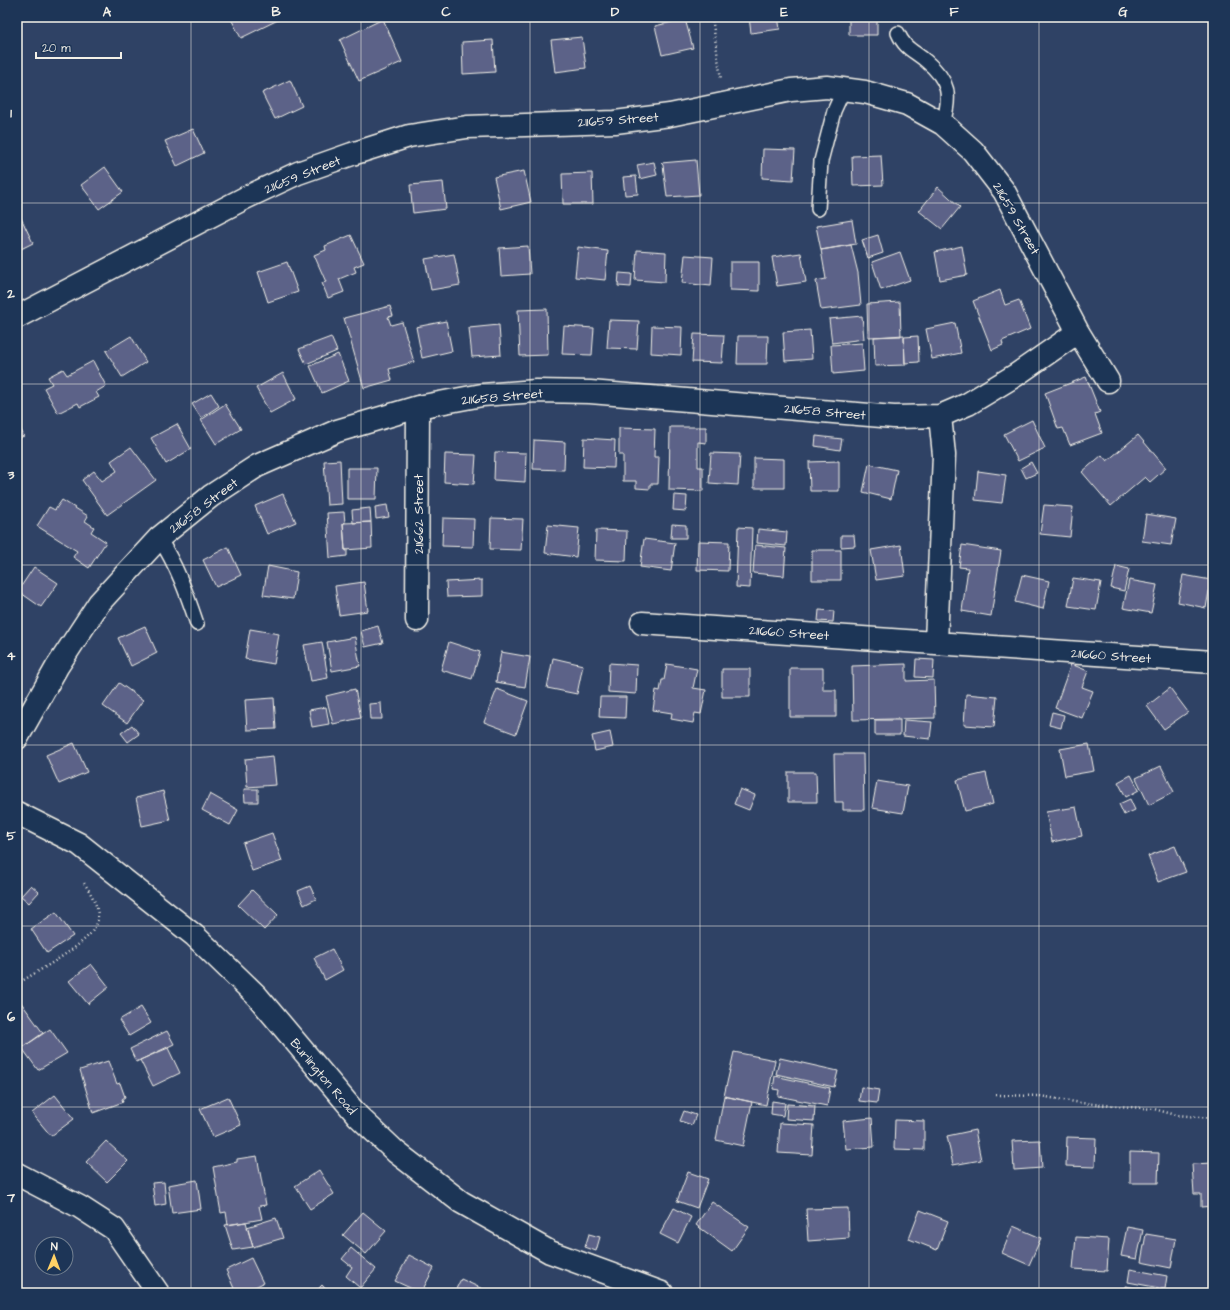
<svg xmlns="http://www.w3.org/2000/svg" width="1230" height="1310" font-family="'Architects Daughter',sans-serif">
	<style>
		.building { fill: #5b6288; stroke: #f4f1e8 }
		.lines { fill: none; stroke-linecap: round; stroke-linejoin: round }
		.service-casing { stroke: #f4f1e8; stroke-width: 16 }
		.minor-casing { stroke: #f4f1e8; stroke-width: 25 }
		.path { stroke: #f4f1e8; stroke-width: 2.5; stroke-dasharray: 1 3; stroke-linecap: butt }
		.service { stroke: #1d3557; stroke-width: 13 }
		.minor { stroke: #1d3557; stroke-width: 22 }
		.grid { fill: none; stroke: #f4f1e8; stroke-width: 1; stroke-opacity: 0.55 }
		.labels { text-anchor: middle; stroke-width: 3.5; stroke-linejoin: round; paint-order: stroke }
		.street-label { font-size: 13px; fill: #f4f1e8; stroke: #1d3557 }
		.neatline { fill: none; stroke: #f4f1e8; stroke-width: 1.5 }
		.grid-label { font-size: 13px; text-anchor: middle; font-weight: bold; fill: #f4f1e8 }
	</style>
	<rect width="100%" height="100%" fill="#2f4265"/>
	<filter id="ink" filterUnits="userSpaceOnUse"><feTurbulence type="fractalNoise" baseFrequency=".025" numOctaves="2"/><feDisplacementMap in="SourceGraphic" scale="8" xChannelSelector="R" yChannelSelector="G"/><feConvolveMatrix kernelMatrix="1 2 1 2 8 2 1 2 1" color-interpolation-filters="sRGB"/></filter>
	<g filter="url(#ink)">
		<path class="building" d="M230 17H279L280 19 241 38Z
			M749 17H778L780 29 751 33Z
			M849 17H877V35H849Z
			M383 19 402 62 359 81 340 40Z
			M685 19 693 48 662 55 655 26Z
			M582 37 586 68 555 72 551 40Z
			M493 40 495 72 463 74 462 42Z
			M290 80 302 106 275 119 262 93Z
			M193 129 204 153 177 166 165 141Z
			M763 149 795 150 793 180 762 178Z
			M881 155 883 185 853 186 852 156Z
			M696 160 699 195 667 197 663 165 661 163Z
			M654 162 657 175 640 179 637 165Z
			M105 167 123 192 99 209 81 185Z
			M524 171 531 202 501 209 494 177Z
			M592 173 593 204H563L562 174Z
			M636 176 638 194 625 195 623 177Z
			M443 182 446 209 413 213 410 185Z
			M938 187 960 207 942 229 919 211Z
			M21 218 33 243 17 251V220Z
			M852 220 856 244 821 250 816 226Z
			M351 235 364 263 354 267 356 272 339 279 344 292 328 298 322 283 326 282 314 255 326 250 325 246Z
			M878 235 883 253 868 258 862 240Z
			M851 245 858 273 861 305 821 310 816 281 826 279 821 250Z
			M528 246 530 274 501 276 499 248Z
			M962 246 967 275 940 280 935 252Z
			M578 247 608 251 605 280 575 277Z
			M637 250 666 252 665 282 635 280Z
			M900 252 910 280 881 290 872 262Z
			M801 253 806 282 777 286 772 257Z
			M454 254 460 285 431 290 425 259Z
			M685 255 713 257 711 286 682 283Z
			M287 262 298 292 268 302 258 272Z
			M730 262H759V291L730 290Z
			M619 273 632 274 631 287 618 286Z
			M1000 290 1005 305 1019 300 1030 329 1002 341 1003 345 992 350 973 301Z
			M900 302 901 336 868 337 867 304Z
			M390 306 393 316 388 317 391 325 402 322 414 362 389 369 392 380 364 388 344 318Z
			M547 309 548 355 520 356 518 310Z
			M862 316 864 339 832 343 829 319Z
			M609 320 639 321 637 349 607 348Z
			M446 321 452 351 422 358 416 327Z
			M955 323 961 353 932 359 926 329Z
			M499 325 501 355 472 357 469 328Z
			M564 326 594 328 592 355 562 354Z
			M652 326 682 327 681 355 651 353Z
			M810 330 812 359 785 361 783 332Z
			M694 334 724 335 722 363 692 362Z
			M904 335 905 365 875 366 874 337Z
			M131 336 146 362 122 377 106 351Z
			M738 336H768L767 364H737Z
			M918 336 919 362 905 363 904 337Z
			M331 337 337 351 306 364 299 349Z
			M862 343 864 371 833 374 831 345Z
			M338 354 349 381 322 393 310 366Z
			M93 361 106 386 96 392 99 397 80 407 78 403 58 413 44 388 52 384 48 377 63 369 67 375Z
			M283 373 296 399 270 413 256 388Z
			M1086 377 1100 412 1095 414 1102 433 1070 445 1063 428 1058 429 1045 393Z
			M211 393 219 406 201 418 192 404Z
			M225 404 241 429 216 444 201 420Z
			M1032 420 1045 448 1018 461 1004 434Z
			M17 422 24 436 17 439Z
			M177 424 191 449 166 464 151 438Z
			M670 427H706V443L698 442V467H703V491L669 490Z
			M619 428 655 429 654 457H659L658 484H650V489L636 488V481H623V455H619Z
			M1138 435 1166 468 1150 482 1145 477 1111 506 1082 472 1102 455 1107 461Z
			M816 436 842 439 840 450 815 446Z
			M584 438 615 440 614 468 583 467Z
			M534 440 565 442 564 470 533 469Z
			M131 447 156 480 107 515 82 480 94 471 102 481 117 471 111 461Z
			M495 452 526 453 525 482 494 480Z
			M711 453 740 454 738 485 709 483Z
			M445 454 476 455 474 484 444 482Z
			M754 458 784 459V488H754Z
			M340 460 342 504 327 505 324 461Z
			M839 461V491H810L809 462Z
			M1031 462 1037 473 1026 478 1021 468Z
			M869 464 897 470 891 499 863 492Z
			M347 468H377L376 499H347Z
			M978 471 1006 475 1002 503 975 500Z
			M283 494 296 522 267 534 255 506Z
			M674 495 687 496 686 511 673 510Z
			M62 500 88 516 85 521 94 527 91 532 106 542 89 568 73 557 77 551 37 526 49 507 55 510Z
			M387 505 389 517 376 519 375 507Z
			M1044 505 1073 507 1070 537 1040 534Z
			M370 508 371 522 353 523 352 510Z
			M344 512 345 523H343L345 550H347V556L330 558 327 513Z
			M1146 514 1176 519 1171 545 1142 541Z
			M443 518 474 519 473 547 442 546Z
			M491 518 523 519 521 550 490 549Z
			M371 522 372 548 345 550 343 523Z
			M672 524 686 525V538H671Z
			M548 525 579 528 576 557 545 553Z
			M738 527 752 528 750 588 736 587Z
			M758 529 787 532 786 546 757 543Z
			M596 530 627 531 626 561 595 560Z
			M841 535H854L855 546 841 547Z
			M644 539 675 543 671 571 640 567Z
			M698 541 729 542 728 571 697 570Z
			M755 545 786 548 784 576 753 573Z
			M901 545 905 576 876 580 871 550Z
			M962 545 1001 551 991 616 962 611 968 568 959 567Z
			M228 547 241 575 216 587 203 560Z
			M812 550H841V580H812Z
			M268 566 297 572 293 599 263 595Z
			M1116 566 1129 569 1124 591 1111 588Z
			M34 567 58 583 41 607 18 591Z
			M1022 575 1049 581 1043 609 1015 602Z
			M1183 575 1211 580 1206 608 1178 602Z
			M1073 578 1101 582 1096 610 1068 606Z
			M482 580V596L447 597 446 582Z
			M1129 580 1157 585 1151 613 1123 608Z
			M364 582 368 611 339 615 335 586Z
			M819 610 834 611 833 622 818 621Z
			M145 626 157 653 131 666 118 638Z
			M378 626 383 643 365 647 361 631Z
			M250 629 279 634 274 664 245 659Z
			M355 637 360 666 332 671 327 642Z
			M322 642 328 678 311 681 304 645Z
			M449 642 480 652 472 679 441 670Z
			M501 652 530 657 525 687 496 682Z
			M553 658 583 665 577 694 547 688Z
			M916 659 934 660 933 678 915 677Z
			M609 663 637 665 636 694 608 692Z
			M667 664 697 669 693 688 706 690 701 714 695 713 693 723 671 719 672 713 653 710 656 690 660 691 662 680H664Z
			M906 664V681L934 680 935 718 853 720 852 666Z
			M1071 664 1088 671 1082 687 1093 691 1082 718 1055 708Z
			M790 668H823V690H836V717H790Z
			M722 669H750V697H722Z
			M119 683 143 700 127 723 103 706Z
			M1170 688 1188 712 1164 729 1147 706Z
			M355 689 361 718 333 724 326 696Z
			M497 689 528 701 516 734 484 722Z
			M966 694 997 697 994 727 964 725Z
			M600 697H626L625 718 599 717Z
			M274 698 276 729 247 730 245 700Z
			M381 703 382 719H370L369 704Z
			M326 707 329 724 312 727 309 710Z
			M1052 712 1064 715 1061 728 1049 725Z
			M875 720H900V735H875Z
			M904 720 932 722 930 739 903 736Z
			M132 725 139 734 128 742 121 733Z
			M610 732 613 747 595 751 592 736Z
			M74 743 87 772 59 784 46 755Z
			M1089 744 1094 771 1065 776 1060 749Z
			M834 754H863L864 810H843V802H835Z
			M273 756 276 785 247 787 245 759Z
			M1161 766 1174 792 1149 805 1136 778Z
			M788 772H816L817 802H788Z
			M986 773 993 804 965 811 957 780Z
			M1131 775 1139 790 1126 797 1118 782Z
			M877 781 908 786 903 813 872 808Z
			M244 789H258V802H245Z
			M740 789 755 795 749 810 734 804Z
			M163 791 170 820 142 826 136 798Z
			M210 794 238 810 230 825 202 810Z
			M1130 799 1135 810 1124 815 1119 804Z
			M1076 807 1082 836 1052 842 1046 812Z
			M272 833 282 861 252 871 243 843Z
			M1175 846 1186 872 1158 882 1148 856Z
			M31 885 39 892 29 903 21 896Z
			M310 886 316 899 304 905 298 891Z
			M252 890 278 915 264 930 238 905Z
			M56 912 73 936 47 953 31 929Z
			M332 949 343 970 325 980 314 958Z
			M91 964 109 987 88 1004 69 981Z
			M17 997 43 1033 19 1050 17 1046Z
			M141 1007 151 1023 129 1036 119 1020Z
			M50 1029 67 1053 38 1070 22 1048Z
			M167 1031 174 1044 136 1062 130 1049Z
			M168 1048 180 1073 153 1086 140 1060Z
			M734 1052 775 1060 766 1105 724 1096Z
			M780 1058 838 1071 834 1087 776 1074Z
			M108 1061 117 1084 120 1083 125 1097 122 1099 123 1102 93 1113 80 1070Z
			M775 1076 830 1088 827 1106 778 1096 779 1090 773 1089Z
			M861 1087 879 1090 877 1103 859 1101Z
			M55 1095 74 1119 51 1136 32 1113Z
			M724 1096 752 1102 743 1146 716 1140Z
			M228 1097 241 1125 213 1137 200 1109Z
			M772 1101 785 1103 783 1116 771 1114Z
			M787 1104 815 1106 814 1121 786 1119Z
			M684 1111 696 1115 692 1125 680 1121Z
			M872 1118 874 1147 846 1149 843 1121Z
			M895 1120 924 1121V1150L894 1149Z
			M780 1123 814 1125 812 1155 778 1153Z
			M975 1130 981 1160 953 1165 947 1136Z
			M1067 1137 1096 1138 1095 1167 1066 1166Z
			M1040 1140 1042 1168 1014 1170 1012 1141Z
			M106 1141 128 1161 107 1182 86 1162Z
			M1130 1152 1159 1153 1158 1183H1130Z
			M257 1156 266 1205 259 1206 262 1219 228 1225 226 1212 221 1213 213 1167 237 1162V1159Z
			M1213 1163V1206L1201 1207V1194H1194L1192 1164Z
			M319 1170 334 1194 310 1209 295 1186Z
			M688 1172 708 1179 697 1208 677 1201Z
			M197 1180 201 1209 172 1213 168 1185Z
			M164 1182 166 1204 155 1206 152 1183Z
			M712 1202 749 1227 732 1251 696 1225Z
			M674 1208 691 1217 678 1243 660 1234Z
			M848 1208 849 1238 808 1241 806 1209Z
			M920 1210 948 1221 937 1250 909 1239Z
			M363 1212 386 1231 366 1254 343 1235Z
			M276 1218 283 1238 253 1247 247 1227Z
			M246 1222 253 1247 233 1250 225 1225Z
			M1013 1226 1041 1238 1029 1265 1002 1253Z
			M1127 1227 1143 1230 1137 1259 1121 1256Z
			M589 1234 600 1237 596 1251 585 1247Z
			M1146 1234 1176 1239 1171 1268 1141 1262Z
			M1076 1237 1109 1239 1107 1271 1073 1269Z
			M351 1248 376 1269 360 1288 346 1276 352 1267 342 1259Z
			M409 1255 434 1268 421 1293 395 1281Z
			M251 1258 263 1283 243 1293H236L226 1270Z
			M1130 1269 1167 1276 1165 1289 1128 1282Z
			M461 1279 487 1291 486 1293H454Z
			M322 1285 329 1293H314Z
			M1125 1286 1164 1293H1124Z"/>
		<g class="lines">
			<defs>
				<path id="service" d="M898 33C905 49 913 50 926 61 950 81 951 95 943 124
					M818 209 821 161 834 111 844 89
					M159 538C177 566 187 594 197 624"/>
				<path id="minor" d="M17 317 245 198 298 173 352 154 409 136 467 127 615 122 670 115 791 90 827 87 865 92 907 104 943 124 973 151 1004 191 1078 332 1108 381
					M417 620 418 407
					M642 623 1213 662
					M936 642 944 455 940 416
					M17 738 57 667 99 603 159 538 211 496 257 466 337 431 418 407 482 395 536 391 590 392 894 417 940 416 968 404 1016 375 1078 332
					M17 813 79 844 195 936 257 996 358 1116 396 1152 461 1202 550 1252 662 1293
					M17 1174 80 1207 114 1229 158 1293"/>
			</defs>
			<use href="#service" class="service-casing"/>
			<use href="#minor" class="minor-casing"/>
			<path class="path" d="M712 17 721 79
				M17 984C36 972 91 943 97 923 101 910 91 893 84 883
				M996 1095 1040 1096 1081 1103 1154 1109 1176 1115 1213 1118"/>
			<use href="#service" class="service"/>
			<use href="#minor" class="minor"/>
		</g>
	</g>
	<path class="grid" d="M191 17V1293M361 17V1293M530 17V1293M700 17V1293M869 17V1293M1039 17V1293M17 203H1213M17 384H1213M17 565H1213M17 745H1213M17 926H1213M17 1107H1213"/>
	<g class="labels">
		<g class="street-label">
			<text transform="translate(618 119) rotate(-4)" y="5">211659 Street</text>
			<text transform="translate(302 174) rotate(-22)" y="5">211659 Street</text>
			<text transform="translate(1017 218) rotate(60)" y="5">211659 Street</text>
			<text transform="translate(502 396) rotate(-5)" y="5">211658 Street</text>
			<text transform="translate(825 411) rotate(5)" y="5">211658 Street</text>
			<text transform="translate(203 505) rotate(-37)" y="5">211658 Street</text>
			<text transform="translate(418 514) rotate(-90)" y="5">211662 Street</text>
			<text transform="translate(789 632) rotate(4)" y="5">211660 Street</text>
			<text transform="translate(1111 655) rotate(4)" y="5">211660 Street</text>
			<text transform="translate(324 1076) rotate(50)" y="5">Burlington Road</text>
		</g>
	</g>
	<rect width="1230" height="1310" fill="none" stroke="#1d3557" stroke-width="44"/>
	<g transform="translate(54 1256) rotate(1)"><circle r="19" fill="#1d3557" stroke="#738091"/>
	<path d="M0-3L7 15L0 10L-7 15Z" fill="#ffd166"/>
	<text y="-6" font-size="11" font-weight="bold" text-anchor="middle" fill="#f4f1e8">N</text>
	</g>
	<path d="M36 52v6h85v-6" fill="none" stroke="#f4f1e8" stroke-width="2"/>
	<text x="42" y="52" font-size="12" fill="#f4f1e8" stroke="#1d3557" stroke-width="3" paint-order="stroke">20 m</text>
	<rect x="22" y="22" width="1186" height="1266" class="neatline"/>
	<g class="grid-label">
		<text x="107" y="16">A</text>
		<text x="276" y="16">B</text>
		<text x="446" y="16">C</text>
		<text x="615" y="16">D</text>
		<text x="784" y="16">E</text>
		<text x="954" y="16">F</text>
		<text x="1123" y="16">G</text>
		<text x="11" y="117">1</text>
		<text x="11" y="298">2</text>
		<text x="11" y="479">3</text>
		<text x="11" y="660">4</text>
		<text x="11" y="840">5</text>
		<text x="11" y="1021">6</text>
		<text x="11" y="1202">7</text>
	</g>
</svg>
